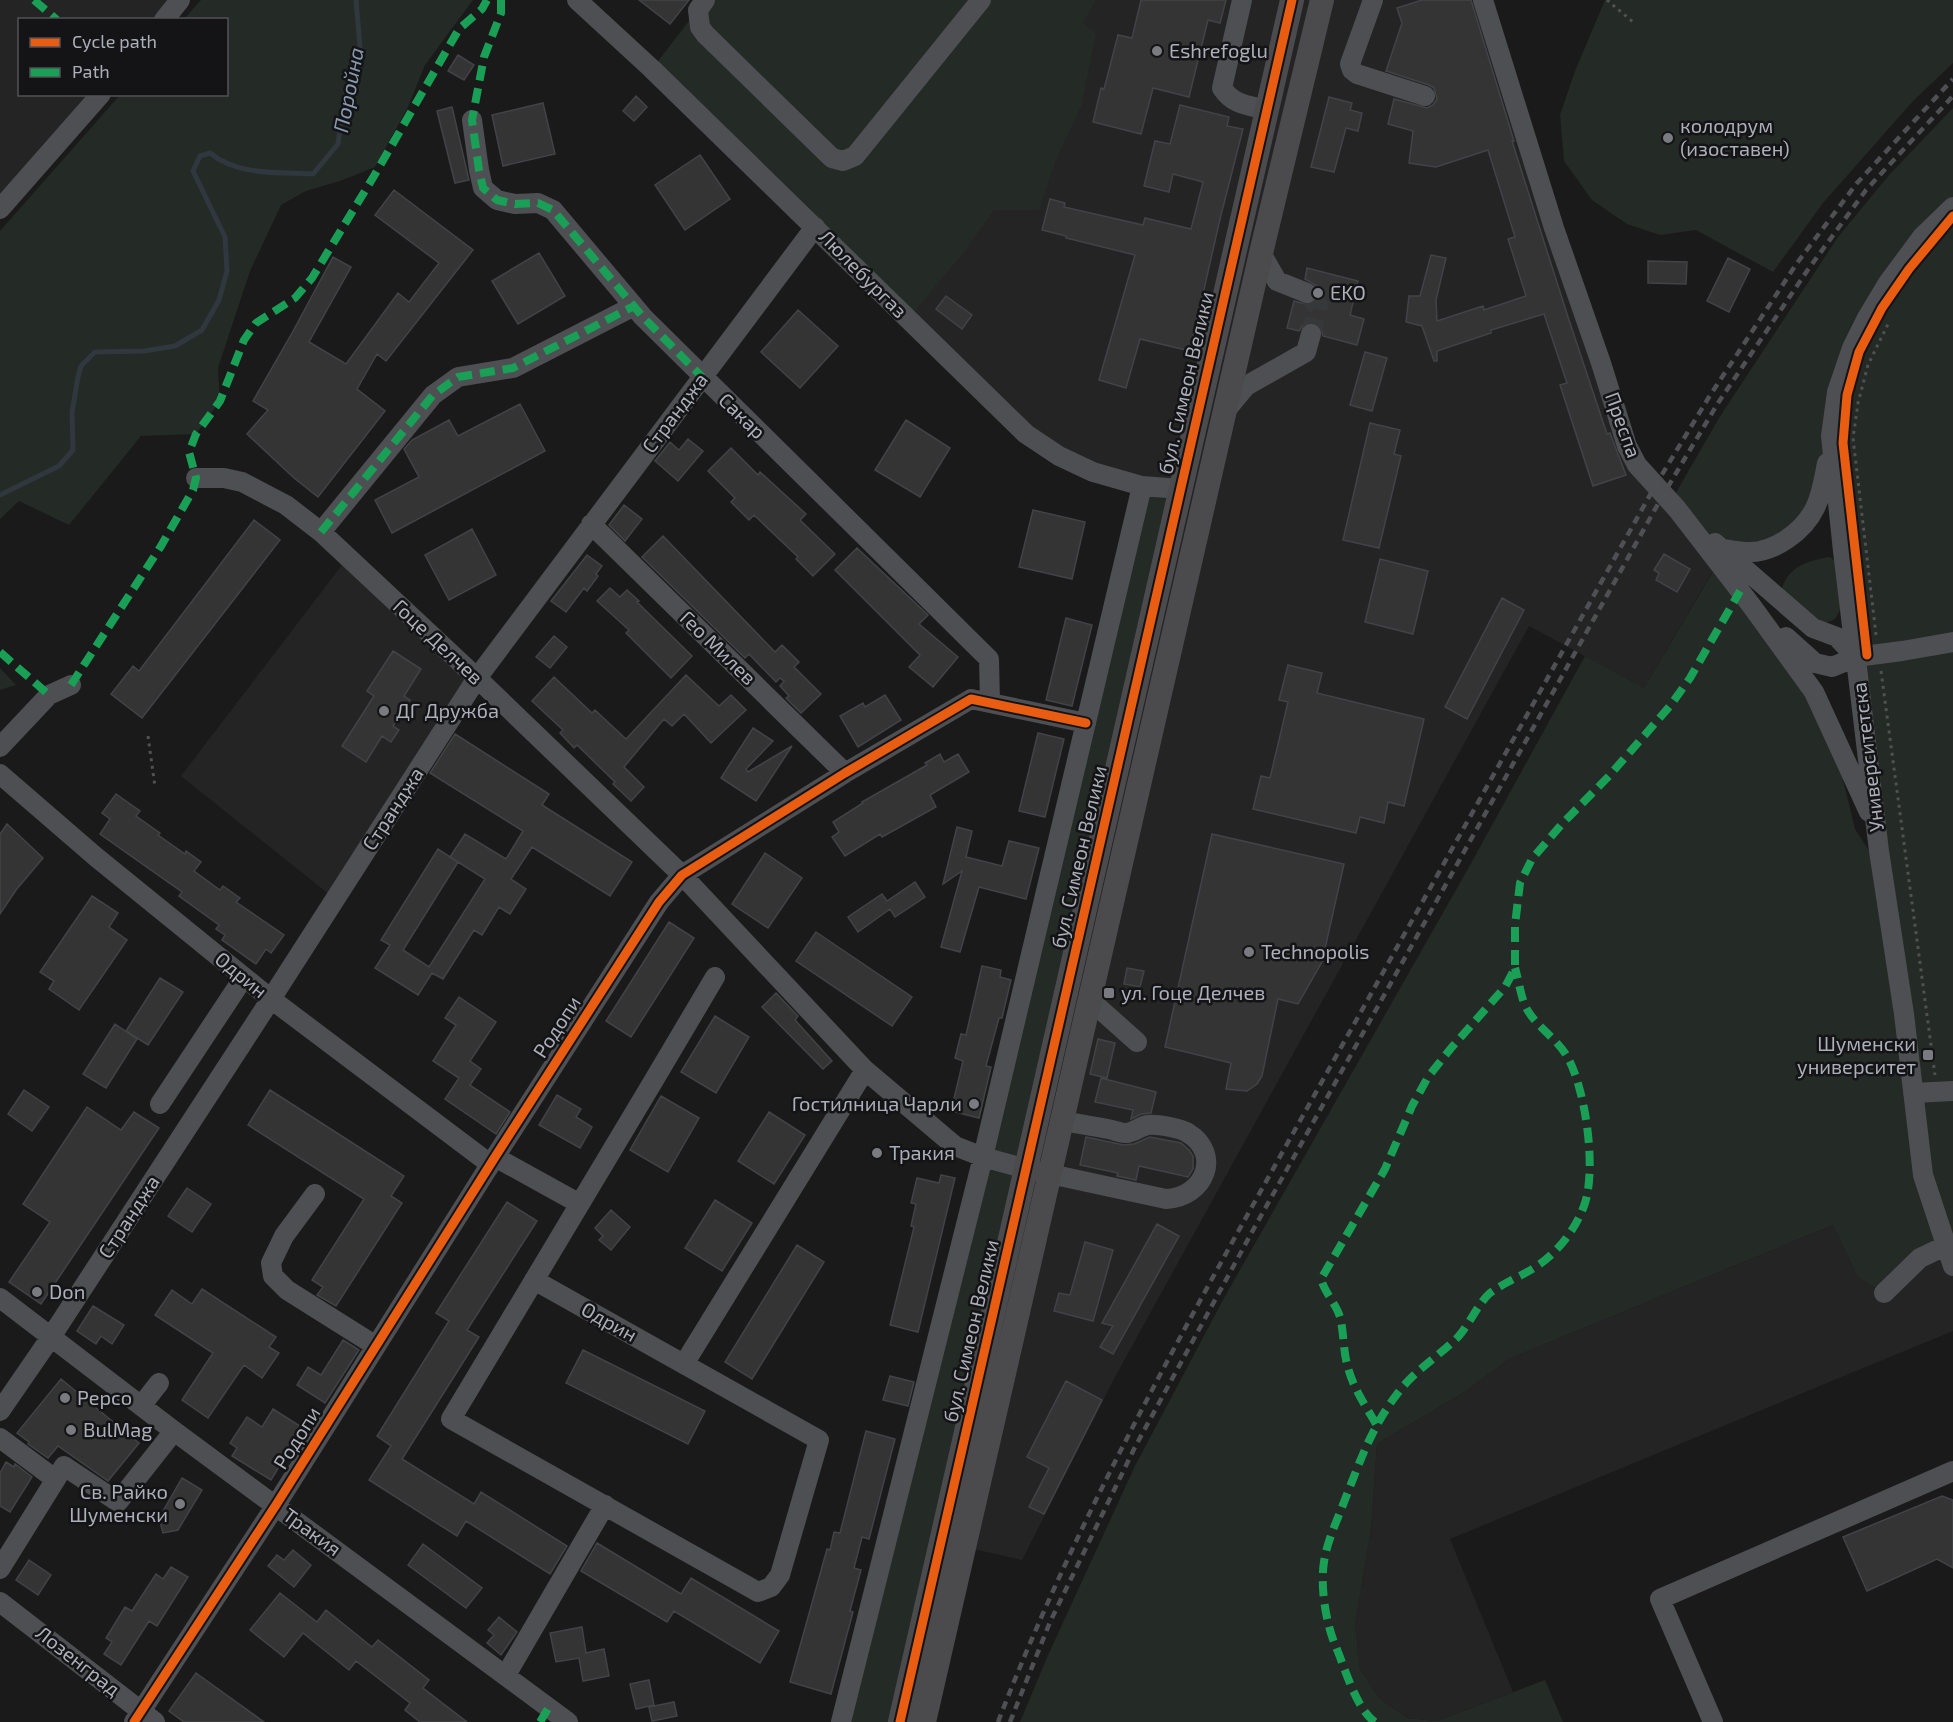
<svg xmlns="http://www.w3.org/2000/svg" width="1953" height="1722" font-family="'Exo 2',sans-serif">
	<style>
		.built { fill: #242425 }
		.green { fill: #242a25; fill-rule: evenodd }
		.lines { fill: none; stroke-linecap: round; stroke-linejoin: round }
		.stream { stroke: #31373e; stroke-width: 5 }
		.building { fill: #343435; stroke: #424346; stroke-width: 1.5 }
		.minor-tunnel { stroke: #37383a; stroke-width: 20; stroke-dasharray: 20 10; stroke-linecap: butt }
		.path { stroke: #505153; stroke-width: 3; stroke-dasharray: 3 4.5; stroke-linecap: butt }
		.minor { stroke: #4e4f52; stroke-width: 20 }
		.major { stroke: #4b4b4e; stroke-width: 24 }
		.rail { stroke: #4f5053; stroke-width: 4.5; stroke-dasharray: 8 6; stroke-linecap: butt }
		.quiet { stroke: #1a9f57; stroke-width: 8; stroke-dasharray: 15 8; stroke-linecap: butt }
		.cycleway-casing { stroke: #141416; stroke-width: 13 }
		.cycleway { stroke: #e95d12; stroke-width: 9 }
		.poi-dot { fill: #797b81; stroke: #141416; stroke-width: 2 }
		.labels { text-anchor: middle; stroke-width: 5; stroke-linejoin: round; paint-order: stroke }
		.poi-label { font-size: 20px; fill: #acafb9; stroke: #141416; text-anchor: start }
		.street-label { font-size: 20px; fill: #acafb9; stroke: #141416 }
		.water-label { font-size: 21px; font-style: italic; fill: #879ab0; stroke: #141416 }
	</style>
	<rect width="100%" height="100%" fill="#1a1a1a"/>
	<path class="built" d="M0 0H180L164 19 20 20V94L101 95 0 209Z
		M705 0H1483L1627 446 1718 562 1644 688 1529 626 1115 1377 1022 1560 964 1547 1180 489 1059 456 815 227Z
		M348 557 477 678 335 899 181 776Z
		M1833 1225 1857 1276 1945 1246 1953 1266V1331L1450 1539 1513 1692 1437 1721 1407 1718 1379 1698 1360 1669 1355 1625 1371 1529 1377 1444 1466 1391 1509 1359Z"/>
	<path class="green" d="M201 0H473L425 65 408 107 375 167 340 181 306 191 281 205 250 271 218 368 220 401 196 434 141 436 69 525 19 501 0 519V231L120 95 226 94V20L184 19Z
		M705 0H1096L1083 23 1096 34 1081 107 1055 162 1039 210H994L964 252 908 319 652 69Z
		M1605 0H1953V63L1913 101 1823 203 1773 272 1696 230 1660 235 1627 224 1592 200 1564 161 1560 115 1575 71Z
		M1953 108V1266L1945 1246 1884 1293 1857 1276 1833 1225 1509 1359 1466 1391 1377 1444 1371 1529 1355 1625 1360 1669 1379 1698 1407 1718 1437 1721 1545 1680 1563 1722H1020L1049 1653 1135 1466 1224 1298 1469 867 1585 656 1644 688 1718 563 1670 503 1719 418 1838 237 1890 174ZM1831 439 1883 872 1855 829 1829 722 1719 562 1750 552 1815 509Z
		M1142 486 1180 489 900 1722H841Z
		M1830 557 1839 564 1843 605 1835 619 1822 625 1782 590C1786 567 1810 560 1830 557Z
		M0 668 16 685 0 690Z"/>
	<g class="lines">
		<path class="stream" d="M0 495 59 466 73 450 72 412 78 377 81 366 95 352 144 351 175 346 202 330 219 300 227 271 225 237 193 171 200 156 210 153C238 176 279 172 313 174L338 144 344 99 360 47 356 0"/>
	</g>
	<path class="building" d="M639 0H689L670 24Z
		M1141 0H1226L1220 23 1208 20 1189 97 1153 88 1141 134 1093 122 1101 88 1104 89 1118 35 1132 38Z
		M1422 0H1471L1514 141H1512L1568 317 1607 434 1610 433 1626 475 1593 486 1560 385 1567 383 1544 314 1491 330V333L1437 351V361H1434L1422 326 1406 322 1409 296H1420L1431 255 1446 258 1436 300 1437 321 1483 306 1484 310 1526 296 1508 239 1515 237 1488 150 1436 167 1409 163 1413 131 1388 124 1394 99 1427 108 1433 105 1437 99 1434 88 1429 85 1386 71 1402 23 1397 8Z
		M458 55 474 65 464 80 448 71Z
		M636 96 647 107 634 121 623 111Z
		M1329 97 1352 103 1350 110 1362 113 1358 131 1346 128 1334 172 1311 167Z
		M543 103 555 154 503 166 492 115Z
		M1180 105 1229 117 1227 126 1243 129 1220 219 1190 351 1140 339 1126 388 1099 380 1135 255 1066 238V236L1042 230 1050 199 1065 203 1064 207 1143 225 1145 218 1191 229 1203 182 1173 174 1169 192 1144 186 1155 141 1170 144Z
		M452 107 469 180 455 183 437 111Z
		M700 155 730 199 685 230 655 185Z
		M394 190 473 250 386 361 377 354 357 389 385 411 318 497 294 478 247 434 268 410 253 401 292 333 333 257 351 267 309 342 346 364 398 293 409 302 439 263 375 215Z
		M539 253 565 296 518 324 492 281Z
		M1728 258 1750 269 1729 312 1707 301Z
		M1648 261 1687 262 1686 284 1648 283Z
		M1307 268 1358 281 1350 315 1364 319 1357 345 1323 336 1320 326 1314 322 1303 325 1299 331 1287 328 1294 301 1309 305 1315 302 1318 297 1317 286 1305 279Z
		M946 296 972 315 962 329 936 309Z
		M798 310 838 346 800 388 761 352Z
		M1365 352 1387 358 1372 411 1350 405Z
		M520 404 545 451 392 533 375 500 419 477 404 449 412 440 449 420 458 436Z
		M906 420 950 448 920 497 875 470Z
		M1370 423 1400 430 1394 454 1401 456 1379 548 1343 540Z
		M688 439 703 451 678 481 655 461 670 442 679 450Z
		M731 448 758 475 760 472 806 514 800 520 835 554 813 576 796 559 798 557 754 515 749 520 731 502 735 498 708 471Z
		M624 505 642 519 625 541 609 525Z
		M1033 510 1085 522 1072 579 1019 567Z
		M254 520 280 540 142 718 111 694 133 666 139 671Z
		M472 529 496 575 449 600 425 555Z
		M663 536 775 652 782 645 799 662 794 667 821 694 801 713 786 698 789 696 780 686 784 681 780 678 776 682 749 654 745 658 642 557Z
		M857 548 928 615 919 624 958 657 933 687 909 667 920 655 835 570Z
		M1664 554 1690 569 1677 592 1656 580 1659 573 1654 570Z
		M587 555 602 566 596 574 598 576 587 591 584 588 566 612 551 601Z
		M1380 559 1428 571 1413 634 1365 622Z
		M610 588 620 597 627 590 639 601 637 602 692 656 671 678 626 633 629 630 597 601Z
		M1502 598 1524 610 1467 719 1445 707Z
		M1066 618 1092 625 1072 706 1046 700Z
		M554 636 567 647 550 668 536 657Z
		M393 651 421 669 404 696 410 700 393 726 399 730 391 742 382 736 366 762 342 746 374 696 367 691Z
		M1288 665 1322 673 1317 693 1424 719 1404 806 1388 802 1384 823 1360 817 1356 833 1253 809 1261 776 1270 778 1288 702 1279 700Z
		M686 675 719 706 731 695 746 710 711 743 684 714 672 726 664 719 624 767 644 787 631 801 613 784 615 782 577 745 574 748 560 733 563 730 532 701 554 677 592 713 595 710 626 739Z
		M885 695 901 720 858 747 840 716 863 703 865 707Z
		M753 728 773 741 746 769 748 772 792 746 756 801 721 778Z
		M1038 733 1064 739 1045 817 1019 811Z
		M455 734 549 794 542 805 632 862 610 896 532 847 511 879 526 889 510 914 499 907 482 935 474 930 443 979 432 973 418 995 375 968 390 945 381 940 438 849 458 862 403 950 429 967 485 879 450 857 465 834 506 859 523 831 430 773Z
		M940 754 944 762 958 754 969 772 930 795 936 807 882 837 880 834 845 856 832 837 839 832 833 822 863 803 862 802 927 765 925 763Z
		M116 794 140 811 136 816 160 833 158 835 185 854 186 851 201 862 194 871 220 890 223 886 240 898 236 902 284 935 271 953 266 949 256 964 222 940 225 935 216 929 219 925 179 896 182 892 100 834 110 819 102 813Z
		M7 824 43 858 16 890 0 914V834Z
		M957 827 972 831 966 857 1002 866 1009 841 1039 848 1026 899 979 887 960 952 941 947 962 871 943 884Z
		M1212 834 1344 864 1322 962 1298 1004 1278 999 1262 1076 1257 1084 1247 1091 1226 1089 1231 1063 1165 1047Z
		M765 853 802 878 768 928 732 904Z
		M915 882 925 897 895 917 890 909 858 932 848 917 882 894 887 901Z
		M92 896 118 913 109 927 127 940 79 1010 49 989 54 981 40 972Z
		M669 922 694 938 631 1037 606 1021Z
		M816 932 912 997 892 1026 796 961Z
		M982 966 1001 970 1000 977 1011 980 1002 1018H999L986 1066 991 1067 979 1118 951 1111 963 1061 955 1058 961 1034 966 1035Z
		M1127 968 1144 971 1140 987 1124 984Z
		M160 978 183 992 148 1045 126 1031Z
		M776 993 798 1016 795 1020 832 1061 823 1069 762 1007Z
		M459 997 496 1022 470 1061 481 1069 470 1085 510 1112 496 1134 445 1099 459 1078 433 1061 456 1025 445 1018Z
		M715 1016 749 1037 716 1093 681 1072Z
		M115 1024 137 1039 106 1088 83 1074Z
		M1098 1039 1115 1043 1107 1078 1090 1074Z
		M1101 1078 1156 1092 1151 1113 1141 1114 1131 1119 1133 1110 1095 1102Z
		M24 1090 49 1107 32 1131 8 1114Z
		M270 1090 404 1176 391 1196 402 1203 336 1306 317 1295 323 1287 312 1280 364 1199 248 1125Z
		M557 1095 581 1109 576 1117 592 1127 580 1148 539 1125Z
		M661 1096 699 1118 668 1172 630 1150Z
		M87 1107 121 1130 134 1112 159 1128 41 1304 9 1282 50 1222 23 1204Z
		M769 1112 805 1135 774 1184 738 1161Z
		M1086 1137 1124 1145 1134 1144 1150 1137 1181 1143 1189 1150 1193 1156V1169L1188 1177 1139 1166 1136 1180 1117 1176 1118 1173 1080 1165Z
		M941 1175 955 1178 918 1332 890 1325 914 1227 911 1226 916 1204 911 1203 917 1178 939 1183Z
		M187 1188 211 1204 192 1232 168 1216Z
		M715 1200 752 1223 722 1271 685 1248Z
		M507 1202 537 1221 467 1330 479 1337 402 1459 474 1504 481 1492 567 1546 550 1574 466 1521 457 1536 369 1480 391 1446 377 1436 449 1321 436 1313Z
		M611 1210 630 1227 611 1250 599 1240 603 1236 595 1228Z
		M1157 1224 1179 1236 1113 1354 1100 1347 1113 1326 1102 1323Z
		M1085 1242 1113 1250 1093 1321 1054 1311 1059 1293 1070 1295Z
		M797 1245 824 1262 752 1379 725 1362Z
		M202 1289 276 1337 269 1347 279 1353 262 1378 244 1365 208 1418 182 1400 213 1353 155 1315 172 1290 192 1304Z
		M93 1306 124 1325 112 1344 101 1336 96 1344 77 1331Z
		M343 1340 359 1350 325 1403 297 1385 308 1367 321 1375Z
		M583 1350 705 1411 688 1444 566 1383Z
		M890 1376 914 1382 908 1406 883 1400Z
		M61 1379 139 1443 108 1481 58 1446 48 1458 28 1444 29 1442 17 1433Z
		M1066 1381 1102 1400 1044 1514 1029 1507 1049 1468 1027 1457Z
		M273 1409 303 1428 271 1480 232 1456 237 1448 230 1443 247 1417 262 1427Z
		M866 1431 895 1439 869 1539 862 1537 854 1568 861 1570 850 1611 853 1612 831 1694 790 1682 827 1549 830 1550 834 1532 840 1533Z
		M6 1462 14 1467 15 1464 32 1477 10 1512 0 1506V1473Z
		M182 1478 202 1490 178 1530 163 1533 159 1518Z
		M1942 1496 1953 1500V1568L1937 1559 1867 1591 1843 1537Z
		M597 1543 681 1594 691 1578 779 1631 760 1663 674 1611 667 1622 581 1571Z
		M423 1544 482 1588 466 1608 408 1565Z
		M293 1550 311 1565 294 1587 268 1566 277 1555 284 1560Z
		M29 1560 51 1575 38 1595 16 1580Z
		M171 1567 188 1577 157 1626 149 1621 121 1665 104 1654 112 1642 106 1638 125 1607 132 1611 156 1574 163 1579Z
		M280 1593 317 1622 326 1610 372 1647 378 1640 429 1680 423 1688 467 1722H420L405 1710 410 1703 356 1661 349 1670 303 1633 284 1657 250 1630Z
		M499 1617 517 1632 501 1655 487 1643 494 1635 488 1630Z
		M582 1627 586 1653 604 1649 609 1676 583 1681 579 1658 556 1662 550 1633Z
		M196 1673 264 1722H184L169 1711Z
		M649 1680 654 1705 636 1709 630 1684Z
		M674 1702 677 1716 652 1721 649 1707Z"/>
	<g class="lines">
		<path class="minor-tunnel" d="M1307 293 1318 306 1311 334"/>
		<path class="path" d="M1607 0 1633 22
			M1876 635 1853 438 1858 403 1868 365 1889 322
			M1881 671 1935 1075
			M148 736 155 787"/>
		<path class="minor" d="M577 0 652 69 1026 434 1059 456 1093 472 1142 486 1180 489
			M705 0 698 10 700 27 705 34 832 158 843 161 855 156 981 0
			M1242 0 1222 88C1233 105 1248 105 1267 110
			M1373 0 1350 64 1352 70 1357 74 1425 96
			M1483 0 1554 228 1601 363 1627 446 1637 465 1677 509 1751 605 1814 692 1869 812
			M164 20 180 0
			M472 120 479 170 483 188 497 200 515 204 538 203 553 210 643 317 989 659 990 702
			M1953 207 1922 237 1888 283 1867 318 1852 348 1837 392 1831 436 1843 551 1879 851 1904 1014 1923 1175 1953 1266
			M0 209 101 94
			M1261 253 1277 281 1307 293
			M1226 410 1246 386 1306 352 1311 334
			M196 478H224L242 482 286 505 321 532 477 678 682 875 865 1070 955 1146 983 1157 1027 1169 1166 1199C1205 1197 1222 1154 1188 1133 1181 1128 1157 1124 1148 1125 1141 1126 1134 1132 1127 1133 1121 1133 1114 1130 1108 1129 1093 1126 1078 1124 1063 1121
			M591 524 845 773
			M321 532 433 395 458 377 513 368 634 306
			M1715 543 1813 628 1837 637 1856 657
			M1720 548C1729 550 1739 552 1748 552 1774 553 1804 531 1815 508 1822 494 1824 478 1827 463
			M1786 637 1815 663 1832 667 1856 657 1902 651 1953 642
			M0 747 49 695 71 685
			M0 774 96 857 271 999 490 1164
			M1091 1001 1137 1042
			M1913 1093 1953 1091
			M160 1104 244 977
			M495 1157 580 1204
			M315 1194 284 1236 271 1263 273 1276 287 1290 376 1346
			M534 1280 819 1440 780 1575 771 1587 758 1592 451 1419C539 1272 628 1125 715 977
			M1884 1293 1920 1258 1945 1246
			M0 1298 174 1431 568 1722
			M684 1364 865 1070
			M141 1406 159 1383
			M0 1411 51 1337 271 999 477 678 815 227
			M0 1438 55 1479
			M0 1569 64 1466 118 1502 174 1431
			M0 1602 155 1722
			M506 1675 605 1505
			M134 1722 276 1505 495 1157 659 902 682 875 845 773 971 699 1086 723
			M841 1722 983 1157 1142 486
			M1713 1722 1660 1599 1953 1471"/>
		<path class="major" d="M900 1722 1292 0
			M924 1722 1261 253 1322 0"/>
		<path class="rail" d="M998 1722C1079 1512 1191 1316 1301 1119 1419 908 1537 697 1655 486L1709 397 1797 263 1857 183 1953 79
			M1010 1722 1050 1622 1135 1447 1252 1232 1663 495 1718 403 1807 271 1866 190 1953 96"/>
		<path class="quiet" d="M34 0 57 20
			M501 0V13L484 57 472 120 479 170 483 188 497 200 515 204 538 203 553 210 643 317 702 377
			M321 532 433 395 458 377 513 368 634 306
			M0 652 49 695
			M71 685 161 546 193 490 196 478 189 452 196 434 220 401 244 340 256 323 295 298 312 278 374 176 459 29 482 9 487 0
			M1376 1424C1365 1405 1352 1386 1347 1364 1343 1349 1344 1333 1340 1317 1336 1304 1325 1293 1321 1279L1385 1169 1412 1106 1428 1077 1452 1047 1505 987 1515 968V925L1520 883 1532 859 1561 825 1609 776 1670 706 1690 678 1740 591
			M540 1722 549 1707
			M1375 1722C1356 1709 1345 1668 1336 1647 1326 1624 1320 1587 1324 1562 1327 1541 1337 1521 1344 1502 1361 1459 1372 1425 1401 1389 1417 1369 1440 1355 1458 1337 1469 1325 1479 1302 1490 1293 1505 1282 1522 1276 1537 1266 1558 1252 1575 1230 1584 1206 1597 1171 1586 1093 1569 1060 1560 1041 1539 1029 1528 1011 1521 1000 1519 981 1515 968"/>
		<defs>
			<path id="cycleway" d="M1867 655 1843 443 1847 395 1859 352 1882 308 1909 269 1953 216
				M134 1722 276 1505 495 1157 659 902 682 875 845 773 971 699 1086 723
				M900 1722 1292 0"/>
		</defs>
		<use href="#cycleway" class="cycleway-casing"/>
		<use href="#cycleway" class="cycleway"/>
	</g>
	<g class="poi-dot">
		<circle cx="1157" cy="51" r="6"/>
		<circle cx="1668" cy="138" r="6"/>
		<circle cx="1318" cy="293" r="6"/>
		<circle cx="384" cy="711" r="6"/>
		<circle cx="1249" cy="952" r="6"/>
		<rect x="1103" y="987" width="12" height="12" rx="3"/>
		<rect x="1922" y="1049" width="12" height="12" rx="3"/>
		<circle cx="974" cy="1104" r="6"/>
		<circle cx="877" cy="1153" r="6"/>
		<circle cx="37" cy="1292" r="6"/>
		<circle cx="65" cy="1398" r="6"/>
		<circle cx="71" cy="1430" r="6"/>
		<circle cx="180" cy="1504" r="6"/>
	</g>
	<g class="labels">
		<g class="poi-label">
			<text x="1169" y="58">Eshrefoglu</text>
			<text x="1680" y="133">колодрум<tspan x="1680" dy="23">(изоставен)</tspan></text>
			<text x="1330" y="300">EKO</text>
			<text x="396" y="718">ДГ Дружба</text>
			<text x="1261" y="959">Technopolis</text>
			<text x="1121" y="1000">ул. Гоце Делчев</text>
			<text x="1916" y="1051" text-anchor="end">Шуменски<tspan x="1916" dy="23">университет</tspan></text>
			<text x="962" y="1111" text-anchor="end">Гостилница Чарли</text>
			<text x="889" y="1160">Тракия</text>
			<text x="49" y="1299">Don</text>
			<text x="77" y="1405">Pepco</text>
			<text x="83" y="1437">BulMag</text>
			<text x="168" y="1499" text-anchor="end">Св. Райко<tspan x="168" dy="23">Шуменски</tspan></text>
		</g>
		<g class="street-label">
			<text transform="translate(863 274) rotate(45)" y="7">Люлебургаз</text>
			<text transform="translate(1186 383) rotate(-77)" y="7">бул. Симеон Велики</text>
			<text transform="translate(675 413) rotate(-53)" y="7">Странджа</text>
			<text transform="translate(742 416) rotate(44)" y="7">Сакар</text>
			<text transform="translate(1623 425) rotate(70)" y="7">Преспа</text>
			<text transform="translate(438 642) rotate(43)" y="7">Гоце Делчев</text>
			<text transform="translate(718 648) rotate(44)" y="7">Гео Милев</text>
			<text transform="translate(1868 757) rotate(-97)" y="7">Университетска</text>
			<text transform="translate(393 809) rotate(-57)" y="7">Странджа</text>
			<text transform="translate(1079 857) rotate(-77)" y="7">бул. Симеон Велики</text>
			<text transform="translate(241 975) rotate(39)" y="7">Одрин</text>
			<text transform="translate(557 1027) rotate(-57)" y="7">Родопи</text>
			<text transform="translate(129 1217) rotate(-57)" y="7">Странджа</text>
			<text transform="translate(609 1322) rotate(29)" y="7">Одрин</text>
			<text transform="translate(971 1331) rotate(-77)" y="7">бул. Симеон Велики</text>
			<text transform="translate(297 1438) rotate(-58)" y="7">Родопи</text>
			<text transform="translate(312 1532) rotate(36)" y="7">Тракия</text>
			<text transform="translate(78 1661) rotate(38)" y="7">Лозенград</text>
		</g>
		<g class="water-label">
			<text transform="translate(349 90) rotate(-79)" y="7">Поройна</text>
		</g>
	</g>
	<rect x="18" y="18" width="210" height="78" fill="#141416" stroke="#515257" stroke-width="1.5"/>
	<rect x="30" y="38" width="30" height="9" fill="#e95d12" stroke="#515257" stroke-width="1.5"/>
	<text x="72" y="48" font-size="18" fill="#acafb9">Cycle path</text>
	<rect x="30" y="68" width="30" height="9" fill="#1a9f57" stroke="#515257" stroke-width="1.5"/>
	<text x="72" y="78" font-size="18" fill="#acafb9">Path</text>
</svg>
